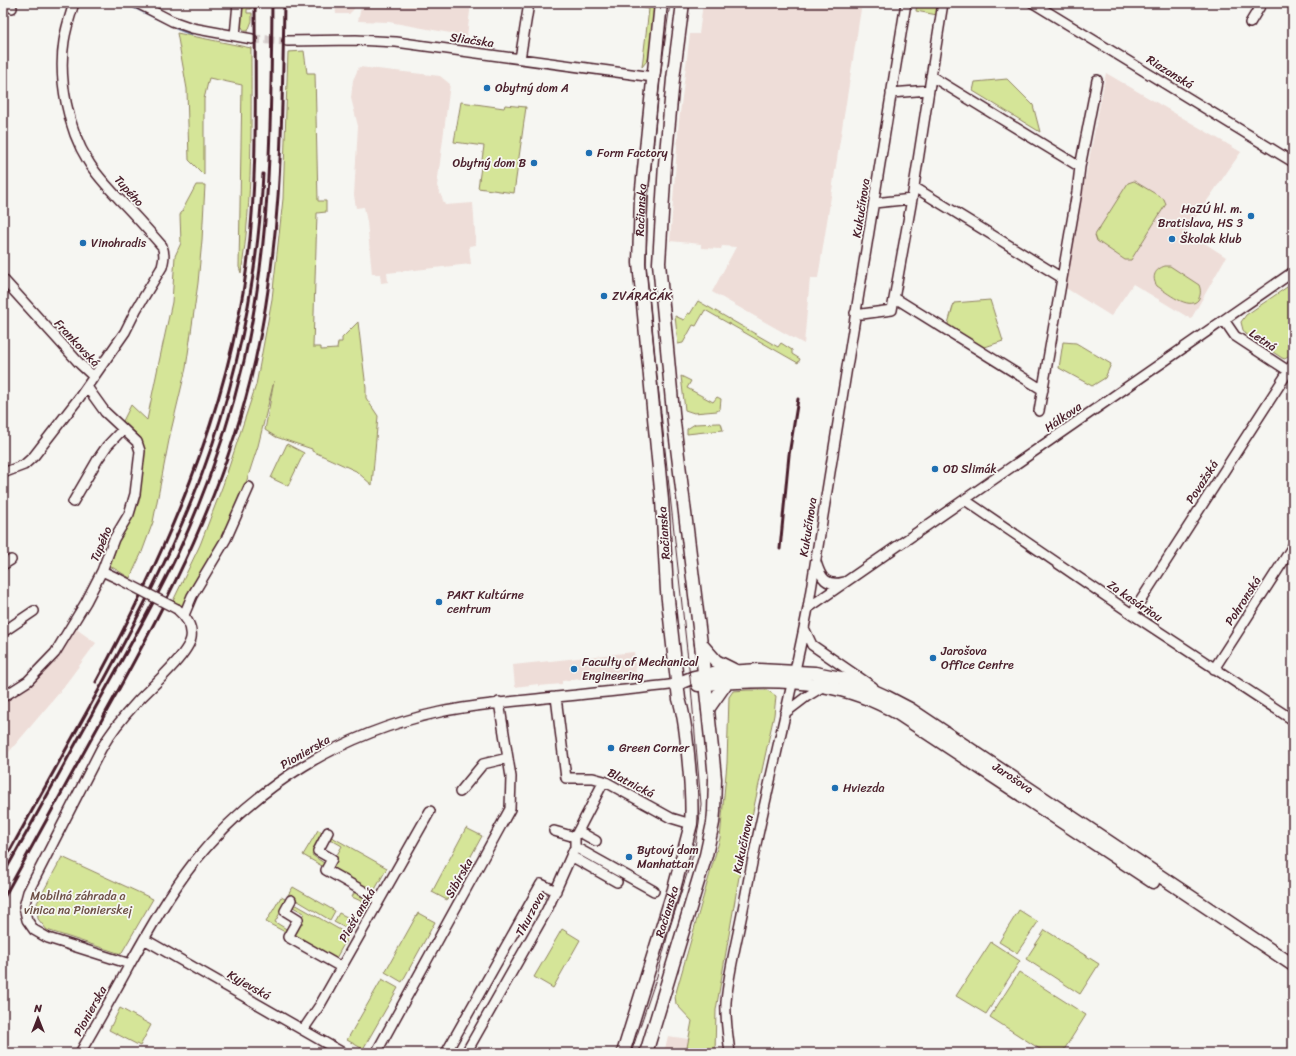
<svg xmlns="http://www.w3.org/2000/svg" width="1296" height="1056" font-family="Sriracha,sans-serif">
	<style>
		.built { fill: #eeddd8 }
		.green { fill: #d5e598; stroke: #908262 }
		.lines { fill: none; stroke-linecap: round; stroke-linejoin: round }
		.stream { stroke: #7f8aaa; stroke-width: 3 }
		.minor-tunnel { stroke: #d4cbca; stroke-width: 9; stroke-dasharray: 9 4.5; stroke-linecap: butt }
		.minor-casing { stroke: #4a1f2b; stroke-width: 12 }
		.major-casing { stroke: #4a1f2b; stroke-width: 15 }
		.minor { stroke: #f6f6f2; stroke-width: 9 }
		.major { stroke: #f6f6f2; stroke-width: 12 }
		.tram { stroke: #4a1f2b; stroke-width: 1 }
		.rail { stroke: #4a1f2b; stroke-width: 3 }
		.minor-bridge-casing { stroke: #4a1f2b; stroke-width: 12; stroke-linecap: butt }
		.minor-bridge { stroke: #f6f6f2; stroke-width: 9 }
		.poi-dot { fill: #1f6fb2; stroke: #f6f6f2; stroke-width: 1.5 }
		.labels { text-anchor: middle; stroke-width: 3.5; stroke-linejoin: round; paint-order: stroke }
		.street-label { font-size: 12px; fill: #4a1f2b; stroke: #f6f6f2 }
		.poi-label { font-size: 12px; fill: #4a1f2b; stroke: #f6f6f2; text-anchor: start }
		.park-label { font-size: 12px; fill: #6d5046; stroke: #f6f6f2 }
	</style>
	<rect width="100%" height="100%" fill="#f6f6f2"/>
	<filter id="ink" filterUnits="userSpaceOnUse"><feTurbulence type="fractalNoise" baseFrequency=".025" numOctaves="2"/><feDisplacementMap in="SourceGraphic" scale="8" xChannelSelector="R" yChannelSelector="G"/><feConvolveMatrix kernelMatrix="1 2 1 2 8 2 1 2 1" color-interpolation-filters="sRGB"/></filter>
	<g filter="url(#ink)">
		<path class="built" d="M335 3H355L354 9 349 14H336Z
			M362 3H471L467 36 389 22 358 21Z
			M703 3H862L818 278H810L804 344 712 292 736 247 722 246 721 249 701 248V244L670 241 679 121 690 34H699Z
			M359 67 440 76 450 84 437 186 445 205 473 203 476 245 469 246 471 264 387 273 388 282 381 283 380 274H372L367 222 364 207 356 208 354 195 358 126 351 98 353 80Z
			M1106 73 1241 152 1186 231 1226 257 1191 319 1133 284 1111 316 1064 287Z
			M75 628 96 643 59 693 3 759V703L11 698 43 672Z
			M634 652 636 673 562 681V684L538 686V684L515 687 513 665Z
			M668 1036 716 1043 715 1053H664Z"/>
		<path class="green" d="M241 3H251V9H247V13H252V21L248 31H245L241 26Z
			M638 3H656L650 57 642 67 649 9 638 7Z
			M917 3H933L939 8 937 15 916 11Z
			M177 33 251 48C251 124 253 199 241 273L239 267 242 85 209 78 204 99V175L189 160 187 89Z
			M304 51 307 73H315L318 201H326V212L317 213 313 347H321V350L337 349 338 342H342V338L358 322 366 388V398L378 416 372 485 356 471 312 451V449L276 437 265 430 274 381 258 446 252 464 246 483 224 534 182 607 173 601 200 545 223 485 256 385 272 299 283 199 288 52Z
			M1007 79 1033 105 1040 132 973 91 975 82Z
			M461 102 504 108 505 105 526 107 514 193 478 188 484 146 454 142Z
			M1134 181 1164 199 1166 204 1131 260H1125L1097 241 1095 235 1128 183Z
			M196 185H205L202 240 198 283 186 368 170 435 153 522 142 552 130 578 110 566 118 542 139 502 143 450 139 436 123 421 131 405 147 420 159 362 172 302 175 256 181 243 180 215Z
			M1165 266H1170L1199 285C1201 290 1201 295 1198 300 1189 311 1166 292 1157 286 1151 277 1155 269 1165 266Z
			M1293 283V351L1289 356 1285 359 1282 358 1246 334 1243 330 1241 322 1246 315Z
			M990 300 1003 341 982 348 947 327 954 303Z
			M698 301 778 347 781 343 792 350V354L800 359 798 363 705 310 696 326 693 325 683 343 678 344 675 316 684 320 688 313 690 314Z
			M1063 342 1076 343 1111 364 1105 378 1092 386 1059 368Z
			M681 376 691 381 687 388 713 402 717 397 721 399 720 409 717 411 694 413 685 410Z
			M718 423H721L723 430 687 434V429L695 424Z
			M287 444 304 453 288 486 271 478Z
			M747 690H767L776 696 774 715 740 871 716 1010 715 1053H686L692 1021 676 1004 675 996 720 838 727 763 729 697 733 691Z
			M466 828 482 836 447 900 432 892Z
			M318 830 325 833 312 855 324 863 322 866 303 855Z
			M330 836 387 868 373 893 329 869 342 846 328 838Z
			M62 857 153 899 121 954 47 930 38 919 37 903Z
			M293 887 335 911 330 920 288 895Z
			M356 889 371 897 351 931 334 922 339 913 353 920 363 902 352 897Z
			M281 897 287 900 275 922 288 930 287 933 266 922Z
			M293 903 349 935 335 960 292 936 304 913 291 906Z
			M1019 910 1038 922 1017 953 999 942Z
			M418 913 435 922 402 982 385 972Z
			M562 929 580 940 553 988 534 977Z
			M1045 930 1099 964 1080 994 1026 959Z
			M991 942 1020 961 986 1014 956 996Z
			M1019 972 1086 1015 1062 1053H1046L990 1017Z
			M382 979 398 988 363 1049 347 1040Z
			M120 1008 151 1025 140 1046 109 1030Z"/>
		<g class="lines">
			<path class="stream" d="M125 3 169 24
				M176 28 191 34"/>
			<path class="minor-tunnel" d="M252 39 287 41"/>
			<defs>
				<path id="minor" d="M8 3 12 8
					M137 3 172 21 192 28 252 39
					M1033 3 1293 162
					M1250 23 1262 3
					M235 36 238 3
					M287 41 356 40 396 42 653 77
					M520 59 529 3
					M931 76 1080 167
					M891 93 929 90 943 3
					M914 187 1062 278
					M874 203 912 199 929 90
					M3 279 80 364 93 376
					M895 298 1043 390
					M855 313 862 314 892 310 912 199
					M1224 320 1235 336 1293 374
					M1039 411 1077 192 1080 167 1097 80
					M3 473 24 465 34 456 79 398 125 332 136 310 162 267C164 259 165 254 162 246 148 230 134 214 119 199 108 187 96 175 88 161 68 129 58 79 64 41 66 28 70 16 74 3
					M965 500 1132 614 1293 720
					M73 502 98 459 107 446 123 429
					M816 562C821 578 826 587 844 582
					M3 565 11 560
					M102 571 119 579
					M808 608 1293 272
					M1132 614 1293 364
					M184 615 192 596 226 539 249 487
					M804 628 812 645 873 687
					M3 632 34 611
					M1214 669 1293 546
					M3 697 28 681 55 653 86 602 102 571 114 539 129 514 135 494 140 451 137 442 105 412 87 387
					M556 697 566 778H593L604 781 671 818 691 824
					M785 713 806 697 824 686
					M460 792 483 764 508 758
					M554 831 575 837
					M578 831 596 841
					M328 832 318 851 332 859 326 870 379 900
					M575 847 654 891
					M571 856 617 882
					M291 900 285 911 298 919 288 937 341 967
					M144 939 343 1053
					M130 964 48 938 34 930 27 920 24 907 28 892 101 749C111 732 122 718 136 703 149 689 188 655 191 638 193 626 185 616 177 609
					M303 1030 320 1005 430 811
					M80 1053C97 1023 114 994 130 964 150 928 170 893 195 861 257 784 343 733 440 712 478 704 517 701 556 697 597 693 637 689 677 684
					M376 1053 510 809 511 777 499 702
					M446 1053 541 884 556 891
					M466 1053 547 910 575 847V837L604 781
					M730 1053C728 1036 725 1019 726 1002 729 969 738 936 744 904 762 805 789 707 808 608L906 3"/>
				<g id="major">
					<path d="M701 644 716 661 736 671"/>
					<path id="s1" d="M677 684 694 677 713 673 759 670 815 673 841 678 863 686 887 697 910 709 1293 965"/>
					<path d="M698 685C711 684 725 682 738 682 794 679 848 684 897 713L1153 882"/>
					<path d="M708 709 727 682"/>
					<path id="s2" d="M623 1053 674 889 691 824C693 800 690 777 688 754 686 735 685 717 679 699L667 591 662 500 639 263 641 198 661 3"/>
					<path d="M646 1053 706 855 713 823 714 812 715 779 713 758 701 644 674 423 659 263 665 164 673 79 683 3"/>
				</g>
			</defs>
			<use href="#minor" class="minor-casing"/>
			<use href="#major" class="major-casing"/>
			<use href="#minor" class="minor"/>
			<use href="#major" class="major"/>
			<path class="tram" d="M631 1053 657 976 669 930 694 852 699 823 701 804 691 687 654 349 646 264 648 199 660 78 670 3"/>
			<path class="rail" d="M780 549 789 455 798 399
				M96 682C166 552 227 415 247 266 258 179 255 91 255 3
				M3 863C32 810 61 758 90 706 131 631 172 554 202 474 238 377 258 277 263 174
				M3 875C35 818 66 761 98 703 125 654 153 606 177 555 206 493 228 428 244 361 271 243 271 123 272 3
				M3 899C37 837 71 776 105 714 169 600 226 490 255 361 282 242 282 124 284 3"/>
			<defs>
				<path id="minor-bridge" d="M119 579 177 609"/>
			</defs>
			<use href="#minor-bridge" class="minor-bridge-casing"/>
			<use href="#minor-bridge" class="minor-bridge"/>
		</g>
	</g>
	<g class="poi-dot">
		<circle cx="487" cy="88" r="4"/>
		<circle cx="589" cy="153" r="4"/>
		<circle cx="534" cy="163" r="4"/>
		<circle cx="1251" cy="216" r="4"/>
		<circle cx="1172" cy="239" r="4"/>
		<circle cx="83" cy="243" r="4"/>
		<circle cx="604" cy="296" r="4"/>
		<circle cx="935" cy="469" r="4"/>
		<circle cx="439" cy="602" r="4"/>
		<circle cx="933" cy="658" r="4"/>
		<circle cx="574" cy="669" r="4"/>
		<circle cx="611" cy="748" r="4"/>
		<circle cx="835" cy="788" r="4"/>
		<circle cx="629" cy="857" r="4"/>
	</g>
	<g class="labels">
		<g class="street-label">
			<text transform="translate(472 40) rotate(8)" y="4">Sliačska</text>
			<text transform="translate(1170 72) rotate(32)" y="4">Riazanská</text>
			<text transform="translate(129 191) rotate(48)" y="4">Tupého</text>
			<text transform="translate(861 208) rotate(-81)" y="4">Kukučínova</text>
			<text dy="4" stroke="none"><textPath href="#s2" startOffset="856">Račianska</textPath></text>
			<text transform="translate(1263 340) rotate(34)" y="4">Letná</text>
			<text transform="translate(77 343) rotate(47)" y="4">Frankovská</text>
			<text transform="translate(1063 417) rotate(-35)" y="4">Hálkova</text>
			<text transform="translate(1202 482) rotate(-57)" y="4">Považská</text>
			<text transform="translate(808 527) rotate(-81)" y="4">Kukučínova</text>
			<text transform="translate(664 533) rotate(-94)" y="4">Račianska</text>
			<text transform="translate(101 544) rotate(-67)" y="4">Tupého</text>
			<text transform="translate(1135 601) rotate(34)" y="4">Za kasárňou</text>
			<text transform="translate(1243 601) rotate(-57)" y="4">Pohronská</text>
			<text transform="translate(305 752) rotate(-30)" y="4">Pionierska</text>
			<text dy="4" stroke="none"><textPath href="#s1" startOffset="366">Jarošova</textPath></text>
			<text transform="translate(631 783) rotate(27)" y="4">Blatnická</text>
			<text transform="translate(743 844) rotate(-78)" y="4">Kukučínova</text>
			<text transform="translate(459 878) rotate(-61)" y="4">Sibírska</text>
			<text dy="4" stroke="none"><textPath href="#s2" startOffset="148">Račianska</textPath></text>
			<text transform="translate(530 914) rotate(-62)" y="4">Thurzova</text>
			<text transform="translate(357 915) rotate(-60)" y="4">Piešťanská</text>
			<text transform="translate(249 985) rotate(30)" y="4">Kyjevská</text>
			<text transform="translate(90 1011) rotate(-61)" y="4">Pionierska</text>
		</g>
		<g class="poi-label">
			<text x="495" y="92">Obytný dom A</text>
			<text x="597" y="157">Form Factory</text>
			<text x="526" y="167" text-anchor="end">Obytný dom B</text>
			<text x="1243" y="213" text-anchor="end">HaZÚ hl. m.<tspan x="1243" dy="14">Bratislava, HS 3</tspan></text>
			<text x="1180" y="243">Školak klub</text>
			<text x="91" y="247">Vinohradis</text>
			<text x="612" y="300">ZVÁRAČÁK</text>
			<text x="943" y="473">OD Slimák</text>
			<text x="447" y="599">PAKT Kultúrne<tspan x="447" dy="14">centrum</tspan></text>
			<text x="941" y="655">Jarošova<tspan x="941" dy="14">Office Centre</tspan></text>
			<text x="582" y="666">Faculty of Mechanical<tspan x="582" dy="14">Engineering</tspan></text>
			<text x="619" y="752">Green Corner</text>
			<text x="843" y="792">Hviezda</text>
			<text x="637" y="854">Bytový dom<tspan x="637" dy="14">Manhattan</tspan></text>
		</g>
		<g class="park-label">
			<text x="78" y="900">Mobilná záhrada a<tspan x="78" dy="14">vinica na Pionierskej</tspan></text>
		</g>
	</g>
	<rect width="1296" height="1056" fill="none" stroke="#f6f6f2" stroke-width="16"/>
	<rect x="8" y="8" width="1280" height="1040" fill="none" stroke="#4a1f2b" stroke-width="1.5" filter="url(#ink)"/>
	<g transform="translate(38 1018)" stroke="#f6f6f2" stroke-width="3" paint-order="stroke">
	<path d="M0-3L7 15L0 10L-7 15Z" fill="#4a1f2b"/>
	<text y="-6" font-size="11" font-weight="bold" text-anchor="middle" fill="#4a1f2b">N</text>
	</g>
</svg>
